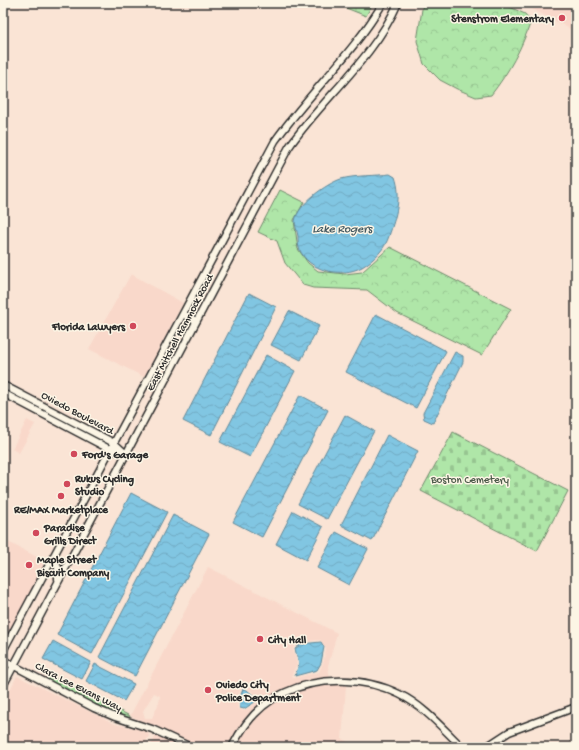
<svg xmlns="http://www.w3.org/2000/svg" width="579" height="750" font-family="'Gochi Hand',sans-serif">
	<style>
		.built { fill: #f9d8ca; fill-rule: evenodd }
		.forest { fill: url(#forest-crowns); stroke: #6d886a }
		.wetland { fill: url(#wetland-marsh); stroke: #6d886a }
		.cemetery { fill: url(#cemetery-stones); stroke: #6d886a }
		.water { fill: url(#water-waves); stroke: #5f8899 }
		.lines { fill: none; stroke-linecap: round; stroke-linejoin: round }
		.secondary-casing { stroke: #2b2b2b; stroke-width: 9 }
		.secondary { stroke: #fcf5e5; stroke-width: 6 }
		.poi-dot { fill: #d1495b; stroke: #fcf5e5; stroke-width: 1.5 }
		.labels { text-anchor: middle; stroke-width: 3; stroke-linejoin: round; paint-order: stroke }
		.poi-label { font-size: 11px; font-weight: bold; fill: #2b2b2b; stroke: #fcf5e5; text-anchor: start }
		.street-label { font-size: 11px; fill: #2b2b2b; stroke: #fcf5e5 }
		.park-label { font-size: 11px; fill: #4c5a4a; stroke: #fcf5e5 }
		.water-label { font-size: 12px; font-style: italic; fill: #455a62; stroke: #fcf5e5 }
	</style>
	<defs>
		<pattern id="forest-crowns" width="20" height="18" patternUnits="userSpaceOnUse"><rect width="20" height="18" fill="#afe6a8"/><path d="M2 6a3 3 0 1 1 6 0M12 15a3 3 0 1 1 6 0" fill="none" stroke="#97c591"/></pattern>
		<pattern id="wetland-marsh" width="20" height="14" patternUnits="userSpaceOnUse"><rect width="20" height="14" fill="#afe6a8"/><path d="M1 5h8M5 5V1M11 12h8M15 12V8" fill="none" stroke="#97c591"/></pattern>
		<pattern id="cemetery-stones" width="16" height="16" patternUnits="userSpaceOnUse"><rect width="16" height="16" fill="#afe6a8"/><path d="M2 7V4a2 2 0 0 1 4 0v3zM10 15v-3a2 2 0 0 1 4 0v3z" fill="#97c591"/></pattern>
		<pattern id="water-waves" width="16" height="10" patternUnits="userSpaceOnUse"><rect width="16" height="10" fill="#81c6e2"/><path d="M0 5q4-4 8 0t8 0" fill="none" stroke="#70aac2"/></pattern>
	</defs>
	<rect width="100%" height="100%" fill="#fae4d5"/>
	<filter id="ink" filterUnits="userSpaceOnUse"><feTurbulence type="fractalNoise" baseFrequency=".025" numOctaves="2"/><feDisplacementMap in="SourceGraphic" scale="8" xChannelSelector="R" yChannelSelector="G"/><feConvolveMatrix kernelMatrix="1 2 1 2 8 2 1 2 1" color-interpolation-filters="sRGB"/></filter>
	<g filter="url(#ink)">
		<path class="built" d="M521 3H576V32Z
			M131 274 183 303 144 377 89 349Z
			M27 420 35 424 19 453 12 449Z
			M8 542 41 559 44 568 3 646V552Z
			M208 567 337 633 328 666 330 679 291 687 249 716 240 727 229 747H196L157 728V727L130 716ZM320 640 326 648 323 663 319 672 294 678 292 675 297 664 293 648 300 642ZM243 687 248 688 257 697 256 703 244 711 238 709 237 700 241 688ZM154 693 160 696 159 703 152 718H145L143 711Z
			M17 676 115 724 147 731 149 736 143 747H3V704Z
			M333 684 346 686 342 739 358 747H348L335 743 322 747H235L244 730 253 719 274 701 293 692Z
			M156 736H159L181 747H150Z"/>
		<path class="forest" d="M423 3H501L525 14 531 21C522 48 509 72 491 95L476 97 457 89 440 80 424 64 417 41Z
			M280 190 304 202 294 220 298 249 308 263 318 271 345 274 362 272 390 247 511 309 482 355 397 313 367 290 313 288 303 285 285 263 277 241 258 232Z
			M49 675 130 716 129 719 95 705 47 680Z"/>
		<path class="wetland" d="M343 3H373L366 16 346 8Z"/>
		<path class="cemetery" d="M453 432 568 491 537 551 421 491Z"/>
		<path class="water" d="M390 174 395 177C402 197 396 216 389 236 385 249 374 260 362 267 342 278 308 272 299 248 298 244 298 240 298 236 297 231 295 225 295 221 298 204 326 184 341 179 356 175 375 176 390 174Z
			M249 293 276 307 211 435 183 421Z
			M289 311 319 326 301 360 271 345Z
			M376 314 446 351 416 408 346 372Z
			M455 352 463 356V362L433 423 424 419 423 413Z
			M266 355 295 371 250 457 220 442Z
			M300 395 328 410 262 537 233 522Z
			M345 415 374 431 327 519 298 504Z
			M387 435 418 451 372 541 341 525Z
			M131 493 167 512 92 654 57 635Z
			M293 511 323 527 306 560 276 544Z
			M173 515 209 534 135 676 99 657Z
			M336 532 368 549 349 585 317 568Z
			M53 641 91 662 82 679 43 659Z
			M321 642 324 647 321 663 317 670 295 676 299 664 295 649 301 644Z
			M95 664 134 684 124 701 86 681Z
			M243 689 247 690 255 697V702L244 709 240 708 239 700Z"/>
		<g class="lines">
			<defs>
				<path id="secondary" d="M183 314 196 321
					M3 385 114 443 126 454
					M3 393 111 450 124 453
					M51 560 58 567V579
					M3 651 275 141C309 93 353 54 383 3
					M3 660 94 708 115 717 152 729 191 747
					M3 686 289 147C323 98 374 58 398 3
					M232 747C243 725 260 704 284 693 319 676 365 677 399 694 424 706 443 729 462 747
					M486 747 509 732 576 707"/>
			</defs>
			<use href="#secondary" class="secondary-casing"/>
			<use href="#secondary" class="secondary"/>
		</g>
	</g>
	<g class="poi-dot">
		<circle cx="562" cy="18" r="4"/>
		<circle cx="133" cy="326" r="4"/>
		<circle cx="74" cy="454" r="4"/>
		<circle cx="67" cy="484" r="4"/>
		<circle cx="61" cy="496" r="4"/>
		<circle cx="36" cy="533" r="4"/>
		<circle cx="29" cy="565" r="4"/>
		<circle cx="260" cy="639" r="4"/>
		<circle cx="208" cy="690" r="4"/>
	</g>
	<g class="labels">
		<g class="poi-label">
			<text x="554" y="22" text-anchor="end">Stenstrom Elementary</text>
			<text x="125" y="330" text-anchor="end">Florida Lawyers</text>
			<text x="82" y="458">Ford's Garage</text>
			<text x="75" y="482">Rukus Cycling<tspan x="75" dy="13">Studio</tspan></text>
			<text x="61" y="513" text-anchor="middle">RE/MAX Marketplace</text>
			<text x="44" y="531">Paradise<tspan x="44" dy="13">Grills Direct</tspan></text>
			<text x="37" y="563">Maple Street<tspan x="37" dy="13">Biscuit Company</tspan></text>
			<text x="268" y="643">City Hall</text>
			<text x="216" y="688">Oviedo City<tspan x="216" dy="13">Police Department</tspan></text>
		</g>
		<g class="street-label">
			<text transform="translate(179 332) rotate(-62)" y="4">East Mitchell Hammock Road</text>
			<text transform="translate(78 412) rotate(28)" y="4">Oviedo Boulevard</text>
			<text transform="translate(79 686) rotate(27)" y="4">Clara Lee Evans Way</text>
		</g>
		<g class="park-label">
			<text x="470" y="483">Boston Cemetery</text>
		</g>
		<g class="water-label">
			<text x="342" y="232">Lake Rogers</text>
		</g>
	</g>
	<rect width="579" height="750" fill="none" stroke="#fcf5e5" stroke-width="16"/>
	<rect x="8" y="8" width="563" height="734" fill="none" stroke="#2b2b2b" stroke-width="1.5" filter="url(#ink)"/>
</svg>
